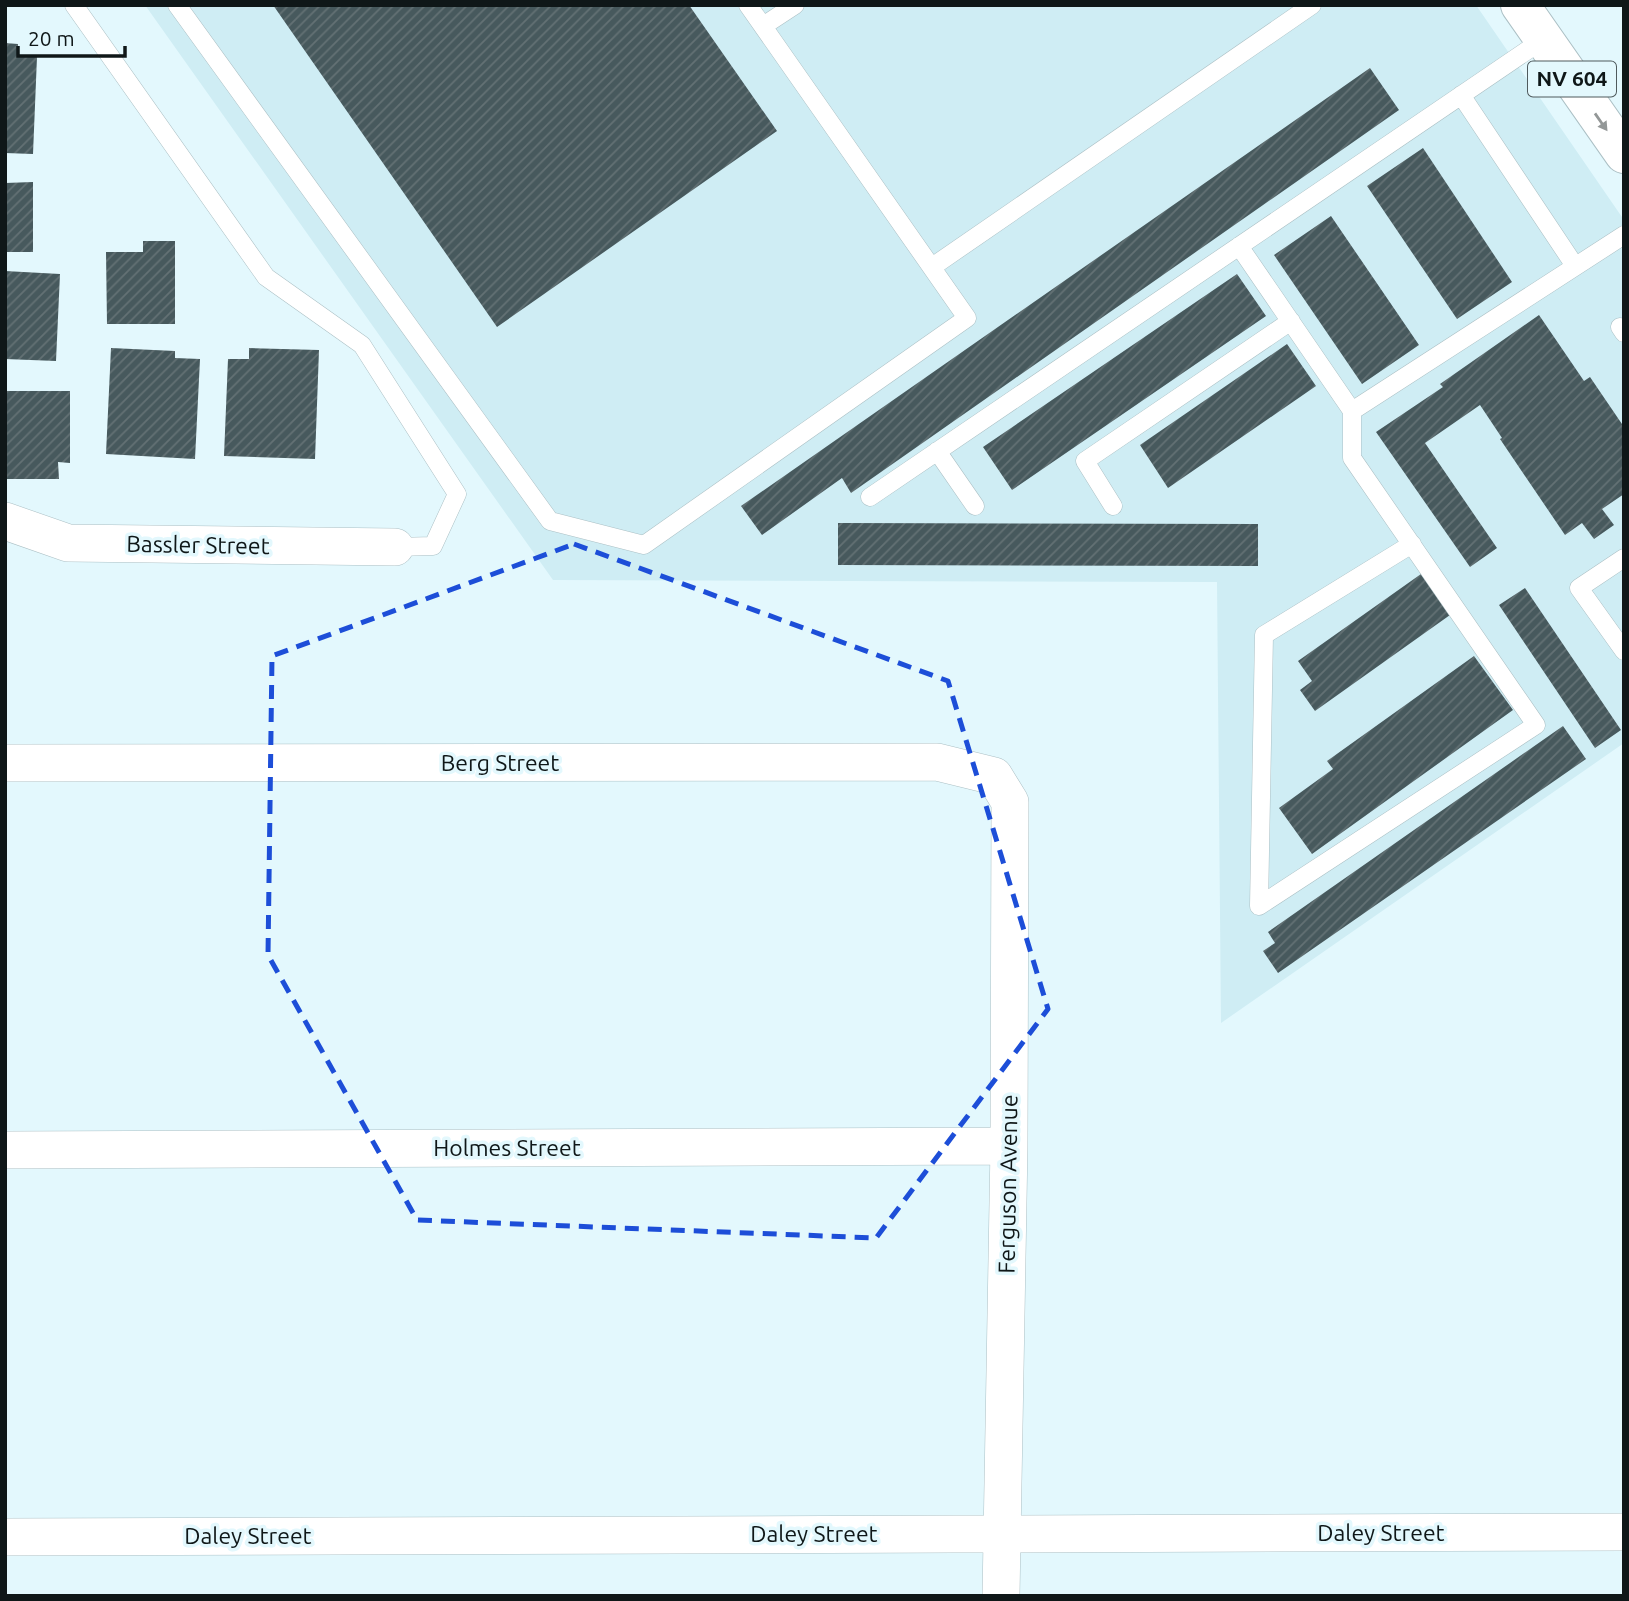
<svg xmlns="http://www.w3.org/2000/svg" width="1629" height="1601" font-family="Ubuntu,sans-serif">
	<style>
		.built { fill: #cfedf4 }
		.building { fill: url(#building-hatch) }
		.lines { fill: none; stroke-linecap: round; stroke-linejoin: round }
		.lane-casing { stroke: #acc0c5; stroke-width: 19 }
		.street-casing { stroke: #acc0c5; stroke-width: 38 }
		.primary-casing { stroke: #acc0c5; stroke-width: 40 }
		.lane { stroke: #fff; stroke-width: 18 }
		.street { stroke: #fff; stroke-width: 37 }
		.primary { stroke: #fff; stroke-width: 38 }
		.oneway { fill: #939797 }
		.marked { fill: none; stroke: #1d4ed8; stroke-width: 5; stroke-dasharray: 14 9; stroke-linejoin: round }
		.labels { text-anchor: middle; stroke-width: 7; stroke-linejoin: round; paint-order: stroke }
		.shield { fill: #e3f8fd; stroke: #4f5a5d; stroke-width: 2 }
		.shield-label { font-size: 21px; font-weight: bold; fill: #0f1718 }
		.street-label { font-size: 23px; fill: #0f1718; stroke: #e3f8fd }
	</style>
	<defs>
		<pattern id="building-hatch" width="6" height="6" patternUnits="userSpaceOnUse" patternTransform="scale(1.75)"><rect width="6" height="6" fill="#47595d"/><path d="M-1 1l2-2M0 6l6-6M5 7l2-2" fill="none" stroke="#637174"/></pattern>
	</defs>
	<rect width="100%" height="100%" fill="#e3f8fd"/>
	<path class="built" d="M145 5H1476L1624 220V743L1221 1023 1217 582 553 580Z"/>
	<path class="building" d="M273 5H689L777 131 497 327Z
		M5 43 18 44V56L37 57 33 154 5 153Z
		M1370 68 1399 110 851 493 842 478 762 535 741 506Z
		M1423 148 1512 282 1457 319 1367 186Z
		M33 182V252H5V183Z
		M1331 216 1419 345 1362 384 1274 255Z
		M143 241H175V324H107L106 252H143Z
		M5 271 60 274 56 361 5 359Z
		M1237 274 1266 316 1012 490 983 447Z
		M1539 315 1584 381 1590 377 1624 427V494L1602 509 1614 525 1594 539 1582 523 1565 535 1500 439 1502 438 1480 405 1425 443 1497 548 1470 567 1376 432 1443 387 1440 384Z
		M1287 344 1316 386 1168 488 1140 445Z
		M111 348 175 351V358L200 359 195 459 106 454Z
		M249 348 319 350 315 459 224 456 228 359H249Z
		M5 391H70V463L58 462 59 479H5Z
		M838 523 1258 524V566L838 565Z
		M1421 574 1450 615 1315 711 1300 690 1312 681 1298 661Z
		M1525 588 1621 730 1595 748 1499 605Z
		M1474 656 1513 710 1312 854 1279 808 1333 769 1327 761Z
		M1563 726 1586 759 1278 973 1263 951 1275 943 1268 932Z"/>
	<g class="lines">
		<defs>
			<path id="lane" d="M74 5 266 277 362 345 457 494 433 546 395 547
				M177 5 550 521 644 545 967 318 748 5
				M763 26 795 5
				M1461 95 1575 266
				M1239 246 1352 411V458L1536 725 1259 906 1264 635 1412 544
				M932 267 1312 5
				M1620 327 1624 333
				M1352 411 1624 235
				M937 451 975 506
				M870 497 1544 39
				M1113 506 1085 461 1291 321
				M1624 558 1579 588 1624 651"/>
			<path id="street" d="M5 521 68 543 395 547
				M5 763 937 762 994 776 1010 802 1009 1146 1001 1596
				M5 1150 1009 1146
				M5 1537 1624 1532"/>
			<path id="primary" d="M1520 5 1624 154"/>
		</defs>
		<use href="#lane" class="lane-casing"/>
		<use href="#street" class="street-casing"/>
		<use href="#primary" class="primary-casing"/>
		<use href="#lane" class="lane"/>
		<use href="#street" class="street"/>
		<use href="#primary" class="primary"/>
	</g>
	<defs><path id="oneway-solid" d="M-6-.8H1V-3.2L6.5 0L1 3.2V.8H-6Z" transform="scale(1.75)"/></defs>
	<use class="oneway" href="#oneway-solid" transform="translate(1601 122) rotate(55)"/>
	<path class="marked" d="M574 544 948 681 1048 1009 876 1238 417 1220 268 955 272 656Z"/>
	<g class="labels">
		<rect class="shield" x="1528" y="61.5" width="88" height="35" rx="5"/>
		<g class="shield-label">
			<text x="1572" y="86">NV 604</text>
		</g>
		<g class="street-label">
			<text transform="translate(198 545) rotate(1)" y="8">Bassler Street</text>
			<text x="500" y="771">Berg Street</text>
			<text x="507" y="1156">Holmes Street</text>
			<text transform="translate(1008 1184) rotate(-89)" y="8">Ferguson Avenue</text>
			<text x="1381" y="1541">Daley Street</text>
			<text x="814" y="1542">Daley Street</text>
			<text x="248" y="1544">Daley Street</text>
		</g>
	</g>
	<rect width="1629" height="1601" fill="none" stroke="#0f1718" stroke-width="14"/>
	<path d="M18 46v10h107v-10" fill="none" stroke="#0f1718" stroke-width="3.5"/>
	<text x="28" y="46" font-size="21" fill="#0f1718" stroke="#e3f8fd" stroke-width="5" paint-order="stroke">20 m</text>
</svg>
